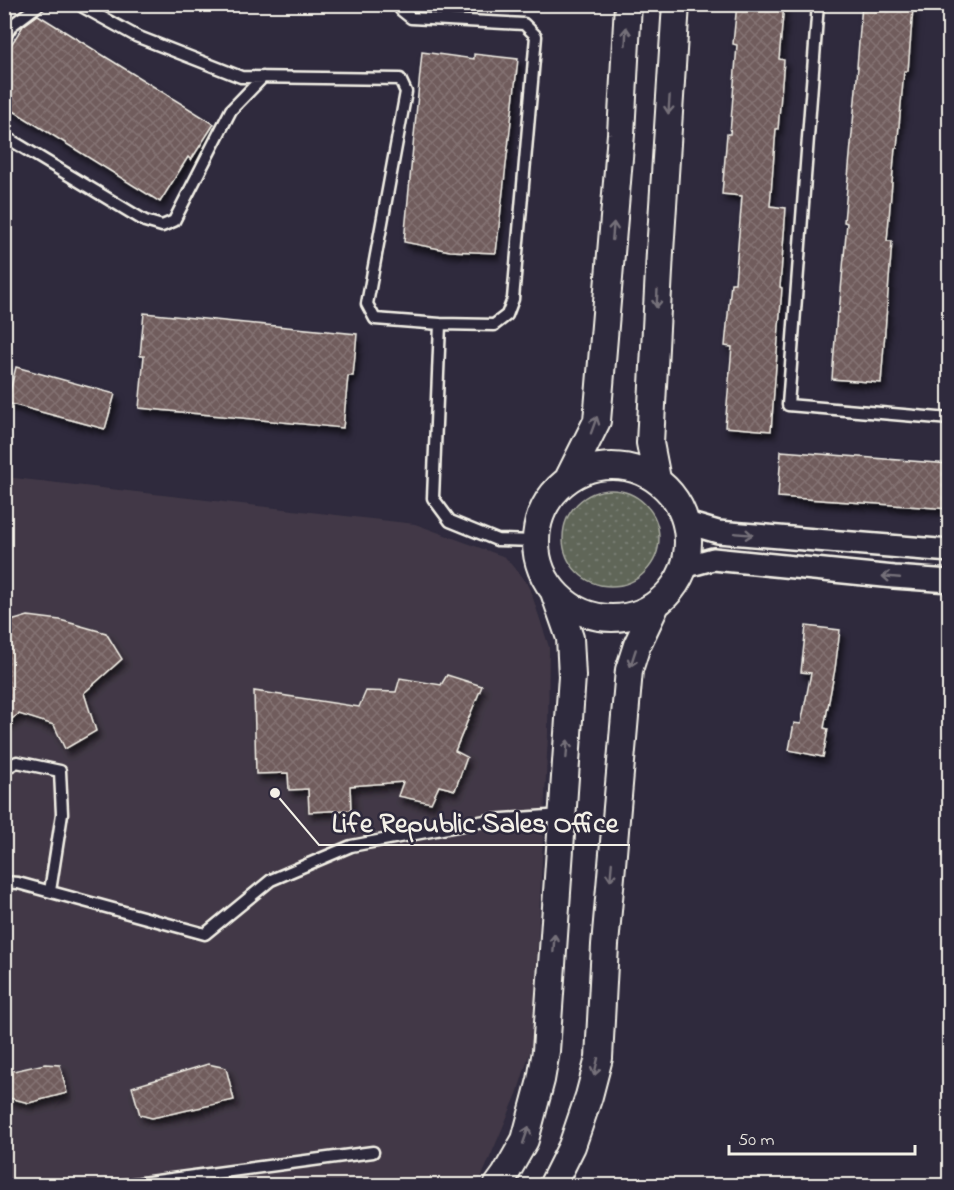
<svg xmlns="http://www.w3.org/2000/svg" width="954" height="1190" font-family="'Indie Flower',sans-serif">
	<style>
		.built { fill: #423946 }
		.grass { fill: url(#grass-dots); stroke: #aaaca0; stroke-width: 1.5 }
		.building { fill: url(#building-cross-hatch); stroke: #f4f1e8; stroke-width: 1.5; filter: url(#shadow) }
		.lines { fill: none; stroke-linecap: round; stroke-linejoin: round }
		.service-casing { stroke: #f4f1e8; stroke-width: 15 }
		.minor-casing { stroke: #f4f1e8; stroke-width: 26 }
		.tertiary-casing { stroke: #f4f1e8; stroke-width: 30 }
		.service { stroke: #2f2a3d; stroke-width: 10 }
		.minor { stroke: #2f2a3d; stroke-width: 21 }
		.tertiary { stroke: #2f2a3d; stroke-width: 26 }
		.oneway { stroke: #747079 }
		.leader { fill: none; stroke: #f4f1e8; stroke-width: 2 }
		.callout-dot { fill: #f4f1e8; stroke: #2f2a3d; stroke-width: 2 }
		.callout-label { font-size: 28px; text-anchor: middle; font-weight: bold; fill: #f4f1e8; stroke: #2f2a3d; stroke-width: 5; stroke-linejoin: round; paint-order: stroke }
	</style>
	<defs>
		<pattern id="grass-dots" width="8" height="8" patternUnits="userSpaceOnUse" patternTransform="scale(1.5)"><rect width="8" height="8" fill="#606659"/><path d="M2 2h.1M6 6h.1" fill="none" stroke="#777c71" stroke-width="1.8" stroke-linecap="round"/></pattern>
		<pattern id="building-cross-hatch" width="8" height="8" patternUnits="userSpaceOnUse" patternTransform="scale(1.5)"><rect width="8" height="8" fill="#6f5b5c"/><path d="M0 0l8 8M0 8l8-8" fill="none" stroke="#847373"/></pattern>
		<filter id="shadow"><feDropShadow dx="3.5" dy="6" stdDeviation="3" flood-color="#0009"/></filter>
	</defs>
	<rect width="100%" height="100%" fill="#2f2a3d"/>
	<filter id="ink" filterUnits="userSpaceOnUse"><feTurbulence type="fractalNoise" baseFrequency=".0167" numOctaves="2"/><feDisplacementMap in="SourceGraphic" scale="12" xChannelSelector="R" yChannelSelector="G"/><feConvolveMatrix kernelMatrix="1 2 1 2 8 2 1 2 1" color-interpolation-filters="sRGB"/></filter>
	<g filter="url(#ink)">
		<path class="built" d="M5 477 415 524 505 557 529 586 549 647 548 734 533 1042 517 1094 482 1176 472 1186H5Z"/>
		<path class="grass" d="M563 538a48 48 0 1 1 96 0a48 48 0 1 1-96 0Z"/>
		<path class="building" d="M737 4H784L779 59 784 60 778 129H776L770 206 786 208 780 287 782 288 771 431 725 427 732 347 725 346 731 283H735L742 196 722 194 727 134H730L737 45 733 44Z
			M862 4 913 8 908 71H904L897 148H895L887 241H892L881 383 832 379 837 313H839L847 223 844 222 858 67H857Z
			M38 15 214 124 191 160 188 157 160 202 4 105V56L23 26Z
			M422 52 474 59V54L518 59 496 253 450 251 404 242Z
			M144 313 357 334 353 376H348L343 428 139 408 144 356H140Z
			M16 367 115 394 105 429 7 403Z
			M781 451 950 464V509L778 497Z
			M28 616 60 620 106 633 122 659 84 693 96 731 65 749 54 725 19 714 4 724V623Z
			M806 626 840 630 835 669 824 728 828 729 823 757 789 750 794 723 801 724 811 673 801 672Z
			M447 675 482 686 455 751 467 757 455 790 439 786 431 803 398 796 403 782 350 786 351 810 309 812 308 789 289 790 288 773 256 774 254 691 359 707 366 691 396 692 400 678 441 685Z
			M45 1064 60 1065 67 1093 29 1103 9 1098 4 1073Z
			M208 1064 226 1068 234 1100 152 1118 140 1115 132 1087Z"/>
		<g class="lines">
			<defs>
				<path id="service" d="M82 4 83 7 136 36 241 77 400 79 406 92 367 304 375 319 440 324 433 498 450 521 497 540 536 541
					M402 4 401 10 411 18 524 24 536 36 513 299 507 315 494 325 440 324
					M818 4 788 405 950 419
					M4 38 12 25 40 4
					M4 136 145 221 162 226 174 221 231 110 263 77
					M4 769 17 762 60 771 62 814 50 891
					M4 882 18 883 205 934 271 880 351 846 490 820 562 815
					M119 1186 373 1152"/>
				<path id="minor" d="M687 523 718 532 950 551
					M684 567 713 559 894 577 950 581"/>
				<path id="tertiary" d="M536 542a76 76 0 1 1 152 0a76 76 0 1 1-152 0Z
					M569 477 597 421 621 134 628 4
					M657 479 650 443 660 252 676 4
					M497 1186 505 1175 525 1140 541 1080 546 1051 572 676 570 638 554 592
					M552 1186 572 1146 589 1096 599 1058 605 945 629 670 637 645 656 605"/>
			</defs>
			<use href="#service" class="service-casing"/>
			<use href="#minor" class="minor-casing"/>
			<use href="#tertiary" class="tertiary-casing"/>
			<use href="#service" class="service"/>
			<use href="#minor" class="minor"/>
			<use href="#tertiary" class="tertiary"/>
		</g>
		<defs><path id="oneway-shaft" d="M-6 0H5M1.5-3L5.5 0L1.5 3" fill="none" stroke-width="1.6" stroke-linecap="round" stroke-linejoin="round" transform="scale(1.5)"/></defs>
		<g class="oneway">
			<use href="#oneway-shaft" transform="translate(626 36) rotate(-87)"/>
			<use href="#oneway-shaft" transform="translate(669 105) rotate(94)"/>
			<use href="#oneway-shaft" transform="translate(613 231) rotate(-85)"/>
			<use href="#oneway-shaft" transform="translate(657 299) rotate(93)"/>
			<use href="#oneway-shaft" transform="translate(594 425) rotate(-70)"/>
			<use href="#oneway-shaft" transform="translate(744 534) rotate(5)"/>
			<use href="#oneway-shaft" transform="translate(891 577) rotate(-175)"/>
			<use href="#oneway-shaft" transform="translate(633 658) rotate(108)"/>
			<use href="#oneway-shaft" transform="translate(567 749) rotate(-86)"/>
			<use href="#oneway-shaft" transform="translate(611 872) rotate(95)"/>
			<use href="#oneway-shaft" transform="translate(554 943) rotate(-86)"/>
			<use href="#oneway-shaft" transform="translate(596 1067) rotate(103)"/>
			<use href="#oneway-shaft" transform="translate(526 1135) rotate(-71)"/>
		</g>
	</g>
	<path class="leader" d="M275 793L319 845H630"/>
	<circle class="callout-dot" cx="275" cy="793" r="6"/>
	<g class="callout-label">
		<text x="475" y="832">Life Republic Sales Office</text>
	</g>
	<rect width="954" height="1190" fill="none" stroke="#2f2a3d" stroke-width="24"/>
	<rect x="12" y="12" width="930" height="1166" fill="none" stroke="#f4f1e8" stroke-width="2" filter="url(#ink)"/>
	<path d="M729 1145v9h186v-9" fill="none" stroke="#f4f1e8" stroke-width="3"/>
	<text x="738" y="1145" font-size="18" fill="#f4f1e8" stroke="#2f2a3d" stroke-width="4.5" paint-order="stroke">50 m</text>
</svg>
